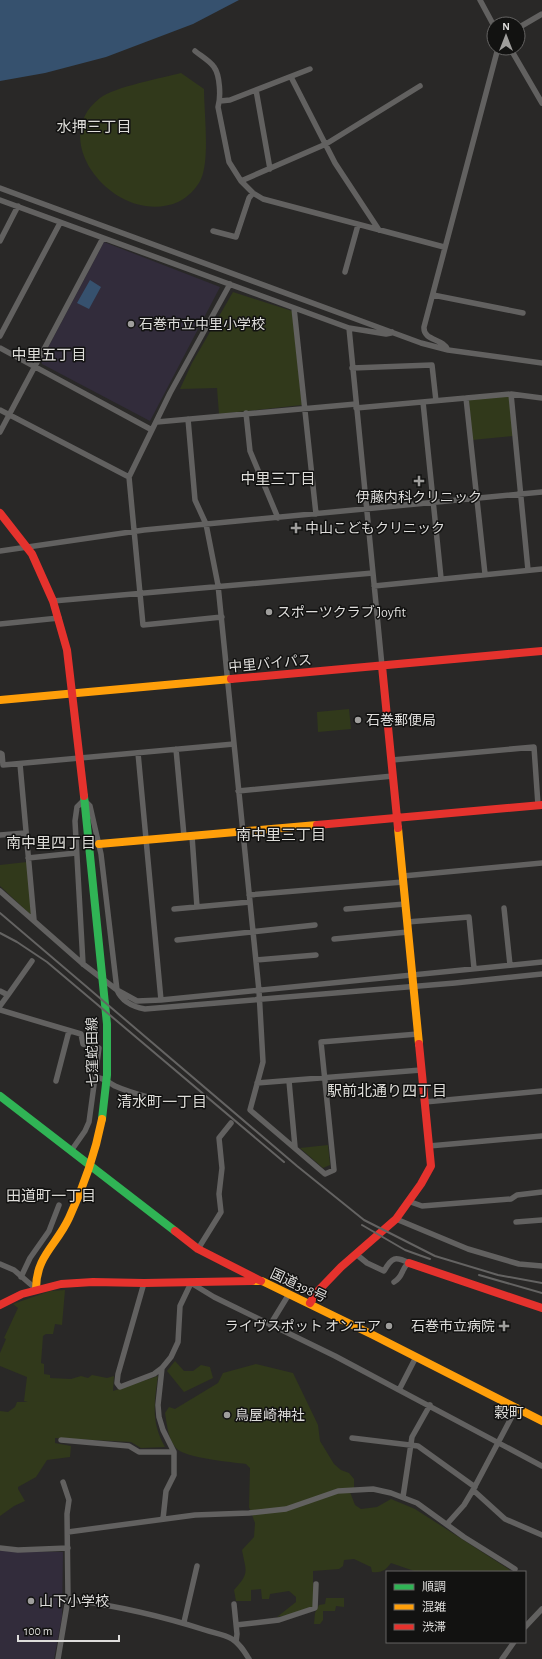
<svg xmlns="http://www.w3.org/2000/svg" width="542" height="1659" font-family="'Alegreya Sans','Noto Sans JP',sans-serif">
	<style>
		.education { fill: #322c3b }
		.green { fill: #31391b }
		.water { fill: #36516e }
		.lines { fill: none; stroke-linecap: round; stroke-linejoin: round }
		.street { stroke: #626160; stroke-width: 5.5 }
		.fast { stroke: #30b455; stroke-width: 8 }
		.slow { stroke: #ff9f0a; stroke-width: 8 }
		.jam { stroke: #e5322d; stroke-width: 8 }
		.rail { stroke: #646362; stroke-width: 2 }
		.poi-dot { fill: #9f9e9c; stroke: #121211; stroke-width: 1.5 }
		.labels { text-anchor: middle; stroke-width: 3; stroke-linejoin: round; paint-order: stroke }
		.poi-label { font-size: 14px; fill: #dedddb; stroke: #121211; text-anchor: start }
		.street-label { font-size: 14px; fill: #dedddb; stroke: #121211 }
		.neighbourhood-label { font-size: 15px; fill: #dfdeda; stroke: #121211 }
	</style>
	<rect width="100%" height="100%" fill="#292827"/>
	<path class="education" d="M104 242 220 287 150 421 42 364 41 361Z
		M0 1551 63 1552 62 1617 54 1659H0Z"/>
	<path class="green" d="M181 73 204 89C204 112 210 159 201 179 197 188 187 198 178 202 118 228 44 141 100 98 114 87 162 78 181 73Z
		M233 292 292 311 302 405 219 414 217 388 180 389 192 363Z
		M509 396 513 436 472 440 469 400Z
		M349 709 351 729 318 732 317 712Z
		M27 862 32 916 0 886V865Z
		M328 1145 330 1165 323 1168 300 1148Z
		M65 1290 62 1325 55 1324 53 1334H46L43 1336 41 1363 44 1364V1374L50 1375V1378L71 1379 81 1376 88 1378 92 1375 107 1378 114 1376 113 1391 158 1376C154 1404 151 1422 165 1447L141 1448 131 1442 55 1438V1443L71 1446 70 1457 47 1460 36 1477 18 1487V1489L25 1501 14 1506 0 1516V1411L8 1412 15 1407 17 1402H28L24 1401 27 1377 0 1366V1353L6 1339 4 1338 18 1308 13 1304 50 1291Z
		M175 1361 184 1371H193L201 1365 210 1367 213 1378 184 1392 167 1371Z
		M256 1364 293 1373 318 1425 320 1441 334 1464 341 1470 349 1473 354 1479V1488L350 1492 355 1505 361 1509 377 1507 391 1499 415 1509 510 1570 508 1572H417L391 1563C385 1571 381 1573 372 1572L371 1567 354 1559 344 1560 343 1566 339 1569 313 1571V1607L289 1615 277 1617 296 1602V1597L289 1591 270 1594 269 1599H262L261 1589 251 1590V1601H236L234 1590C250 1572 246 1572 242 1550L254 1537 255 1523 249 1507 250 1468 246 1464C232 1462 184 1458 176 1448 168 1439 167 1425 165 1413L169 1407 175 1409 218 1383 223 1373Z
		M326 1598H344V1607L336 1606 335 1611H323V1620L320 1624H314L315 1613 319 1605 325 1604Z"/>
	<path class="water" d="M0 0H239L193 24 106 57 45 73 0 81Z
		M90 280 101 287 89 309 77 303Z"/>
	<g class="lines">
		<path class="street" d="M480 0 494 26
			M518 28 542 14
			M510 48 542 103
			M195 51C201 56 210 61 214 67 220 75 221 97 218 107L229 162 241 181 253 193 263 199 444 247
			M291 77 335 163 379 230
			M256 90 270 169
			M220 101 230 100 310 69
			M241 181 326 144 420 86
			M0 188 421 343 448 350 542 363
			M0 200 349 328 373 573
			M213 231 236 237 249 198 253 193
			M0 241 18 206
			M345 272 358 225
			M433 295 523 313
			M294 308 316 514
			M349 328 386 334 391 333 392 332
			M0 336 60 223
			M0 348 152 430
			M448 350C443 338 423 341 424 327L498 48
			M352 368 432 365 436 401
			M511 394 528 570
			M466 398 485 574
			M423 402 441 578
			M356 408 511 394 542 398
			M0 410 129 477
			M246 413 250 451 278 518
			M188 419 195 500 206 524 218 585 259 991 263 1062 250 1110 325 1174 334 1170 321 1042 418 1034
			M157 422 356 404
			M0 432 103 238
			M0 551 144 530 542 492
			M374 586 542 569
			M53 601 373 573 382 666
			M222 617 143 625 129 477 170 393 230 284
			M0 624 59 618
			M176 749 184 836
			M0 753 2 754 3 765 234 744
			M138 753 161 1000
			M392 760 534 747 538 805
			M20 764 34 920
			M238 791 393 776
			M0 835 25 833
			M192 836 197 907
			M28 858 76 853
			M403 876 542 863
			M0 891 83 964 117 990 137 1001 161 1000 542 962
			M249 895 403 882
			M504 908 510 965
			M174 909 250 902
			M346 909 405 904
			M407 922 469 917 474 968
			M334 939 408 932
			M177 940 315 925
			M256 960 316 955
			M83 964 75 821 77 807 84 800 90 806 101 854 117 990C122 1002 134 1007 145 1009L455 983 542 974
			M0 991 8 995 0 1006
			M8 995 32 961
			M0 1010 81 1034 83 1044 99 1048 89 1122 85 1131 71 1151
			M95 1077C104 1078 108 1082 115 1086 128 1092 144 1096 158 1100
			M56 1081 69 1031
			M289 1081 295 1147
			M257 1083 421 1070
			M425 1102 542 1091
			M429 1146 542 1136
			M408 1201 422 1206 511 1199 517 1195 542 1192
			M396 1219 468 1249 519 1264 542 1266
			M516 1222 542 1220
			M198 1249 221 1212 219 1194 222 1168 219 1138 231 1123
			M356 1254 367 1263 384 1271C392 1257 395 1256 409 1263 401 1268 404 1276 394 1282
			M0 1264 14 1270 36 1289
			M21 1277 30 1258 49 1231 59 1205
			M144 1283 118 1374 117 1383 120 1387 154 1374 162 1368 171 1357 178 1342 180 1306 191 1283 214 1297 335 1356 542 1466
			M270 1325 289 1294
			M162 1368 158 1405 159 1417 163 1430 174 1452V1475L166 1491 163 1519
			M399 1390 416 1357
			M352 1438 418 1446 475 1487
			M61 1440 129 1446 139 1452H174
			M473 1490 505 1519 542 1535
			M403 1497 412 1437 430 1405
			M447 1524 464 1505 473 1490 517 1407
			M68 1532 195 1515 249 1513 286 1509 338 1491 373 1489 391 1493 417 1503 464 1537 515 1569
			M0 1548 18 1550 68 1548
			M68 1599C117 1606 159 1615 205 1630 214 1633 224 1634 232 1639 240 1644 244 1651 249 1659
			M234 1604 237 1634 236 1642
			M184 1622 197 1566
			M236 1625 279 1620 315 1608 316 1584
			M525 1627 542 1609
			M58 1659 68 1599 67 1514 69 1500 63 1482
			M502 1659 514 1642"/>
		<path class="fast" d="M84 796 107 1024V1075L102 1119
			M0 1096 175 1231"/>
		<path class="slow" d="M0 700 231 679
			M398 828 419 1044
			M99 844 317 825
			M252 1281H262L373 1335 542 1421
			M36 1289C36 1256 56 1246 69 1218 84 1186 95 1154 102 1119"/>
		<path class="jam" d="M0 513 32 554 53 601 67 650 84 796
			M382 666 398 828
			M231 679 542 651
			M317 825 542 805
			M175 1231 198 1249 261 1281
			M409 1263 542 1308
			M310 1303 317 1292 341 1267 396 1219 421 1184 431 1166 419 1044
			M0 1305 22 1294 61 1284 93 1282 144 1283 252 1281"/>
		<path class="rail" d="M0 913 297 1166 364 1220 435 1256 498 1275 542 1283
			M0 933 17 942 47 962 284 1162
			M362 1225 405 1250 430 1259
			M479 1275 542 1293"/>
	</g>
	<g class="poi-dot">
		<circle cx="131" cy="324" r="4"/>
		<path d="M417 475h4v4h4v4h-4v4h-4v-4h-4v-4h4z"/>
		<path d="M294 522h4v4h4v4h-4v4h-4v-4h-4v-4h4z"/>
		<circle cx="269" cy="612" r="4"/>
		<circle cx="358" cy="720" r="4"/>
		<circle cx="389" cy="1326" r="4"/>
		<path d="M502 1320h4v4h4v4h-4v4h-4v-4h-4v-4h4z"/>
		<circle cx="227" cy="1415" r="4"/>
		<circle cx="31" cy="1601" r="4"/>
	</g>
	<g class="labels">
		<g class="poi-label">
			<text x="139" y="329">石巻市立中里小学校</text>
			<text x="419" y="502" text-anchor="middle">伊藤内科クリニック</text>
			<text x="305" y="533">中山こどもクリニック</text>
			<text x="277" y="617">スポーツクラブ Joyfit</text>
			<text x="366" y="725">石巻郵便局</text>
			<text x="381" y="1331" text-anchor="end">ライヴスポット オンエア</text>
			<text x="495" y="1331" text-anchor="end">石巻市立病院</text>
			<text x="235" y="1420">鳥屋崎神社</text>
			<text x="39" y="1606">山下小学校</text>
		</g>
		<g class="street-label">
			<text transform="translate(270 663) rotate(-5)" y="5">中里バイパス</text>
			<text transform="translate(92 1052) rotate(-91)" y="5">七窪蛇田線</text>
			<text transform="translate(299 1285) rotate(25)" y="5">国道398号</text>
		</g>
		<g class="neighbourhood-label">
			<text x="94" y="132">水押三丁目</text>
			<text x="49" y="360">中里五丁目</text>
			<text x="278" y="484">中里三丁目</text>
			<text x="281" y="840">南中里三丁目</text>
			<text x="51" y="848">南中里四丁目</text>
			<text x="387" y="1096">駅前北通り四丁目</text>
			<text x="162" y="1107">清水町一丁目</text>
			<text x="51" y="1201">田道町一丁目</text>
			<text x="509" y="1418">穀町</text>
		</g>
	</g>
	<rect x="386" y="1571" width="140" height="72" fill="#121211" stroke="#646362"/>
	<rect x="394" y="1584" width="20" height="6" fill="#30b455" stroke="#646362"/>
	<text x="422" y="1591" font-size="12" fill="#dedddb">順調</text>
	<rect x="394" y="1604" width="20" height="6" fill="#ff9f0a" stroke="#646362"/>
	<text x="422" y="1611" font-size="12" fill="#dedddb">混雑</text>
	<rect x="394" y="1624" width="20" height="6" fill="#e5322d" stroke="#646362"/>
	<text x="422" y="1631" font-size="12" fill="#dedddb">渋滞</text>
	<g transform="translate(506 36)"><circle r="19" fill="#121211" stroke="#646362"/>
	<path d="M0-3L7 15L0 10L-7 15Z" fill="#9f9e9c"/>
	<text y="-6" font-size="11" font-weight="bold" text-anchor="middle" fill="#dedddb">N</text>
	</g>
	<path d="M18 1635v6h101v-6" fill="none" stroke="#dedddb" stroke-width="2"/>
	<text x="24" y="1635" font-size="12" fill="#dedddb" stroke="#121211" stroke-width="3" paint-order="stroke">100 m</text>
</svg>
